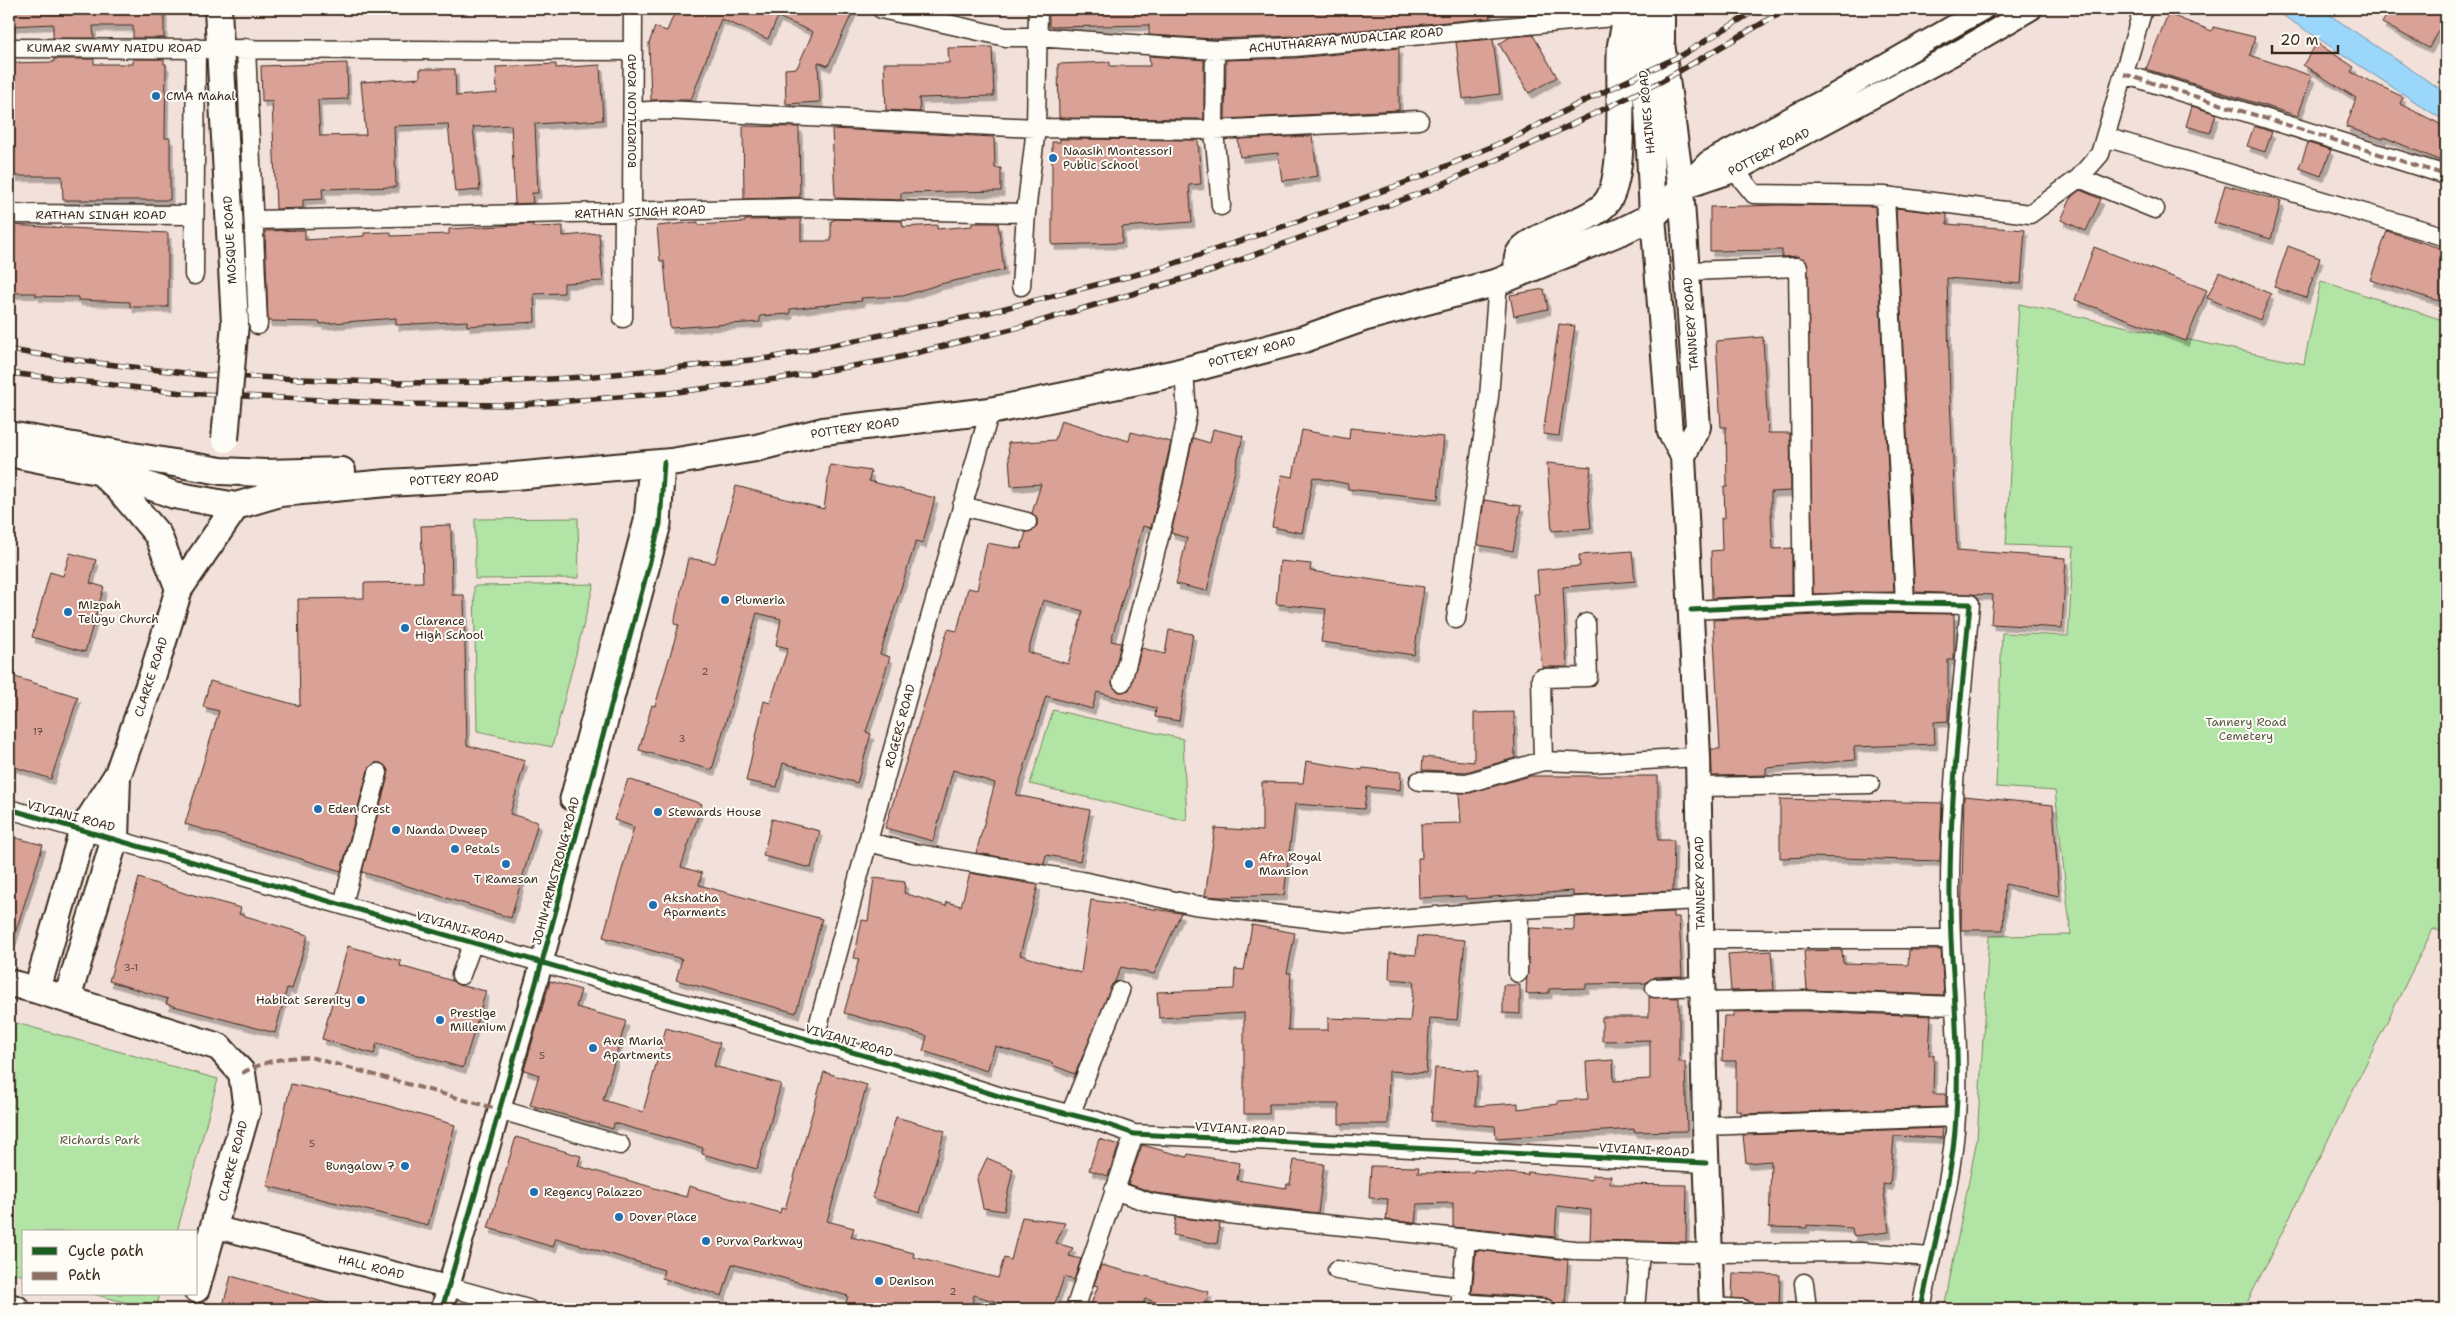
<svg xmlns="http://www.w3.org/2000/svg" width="2455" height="1318" font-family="'Shantell Sans',sans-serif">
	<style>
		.green { fill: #b2e4a5; stroke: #768762 }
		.water { fill: #9ad7fb; stroke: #7492a3 }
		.building { fill: #daa196; stroke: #3b2a1e; fill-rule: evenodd; filter: url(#shadow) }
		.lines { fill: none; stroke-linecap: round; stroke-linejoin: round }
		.minor-casing { stroke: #3b2a1e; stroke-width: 21 }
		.tertiary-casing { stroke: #3b2a1e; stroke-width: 25 }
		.secondary-casing { stroke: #3b2a1e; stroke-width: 28 }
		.primary-casing { stroke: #3b2a1e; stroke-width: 30 }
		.minor { stroke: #fdfcf7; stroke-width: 18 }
		.tertiary { stroke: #fdfcf7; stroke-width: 21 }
		.secondary { stroke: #fdfcf7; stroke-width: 24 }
		.primary { stroke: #fdfcf7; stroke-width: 26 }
		.rail-casing { stroke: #3b2a1e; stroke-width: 5.5 }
		.rail { stroke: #fdfcf7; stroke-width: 4; stroke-dasharray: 11; stroke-linecap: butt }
		.primary-bridge-casing { stroke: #3b2a1e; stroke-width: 30; stroke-linecap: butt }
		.primary-bridge { stroke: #fdfcf7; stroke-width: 26 }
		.quiet { stroke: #8d6e63; stroke-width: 4; stroke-dasharray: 8 4; stroke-linecap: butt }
		.cycleway-casing { stroke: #fdfcf7; stroke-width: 8 }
		.cycleway { stroke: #1b5e20; stroke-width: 5 }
		.poi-dot { fill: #1f6fb2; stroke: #fdfcf7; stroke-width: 2 }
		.labels { text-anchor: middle; stroke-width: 4; stroke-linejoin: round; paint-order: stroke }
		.number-label { font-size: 10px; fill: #63483c }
		.street-label { font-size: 12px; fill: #3b2a1e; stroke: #fdfcf7 }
		.poi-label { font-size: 12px; fill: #3b2a1e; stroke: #fdfcf7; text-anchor: start }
		.park-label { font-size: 12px; fill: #595840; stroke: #fdfcf7 }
	</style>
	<defs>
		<filter id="shadow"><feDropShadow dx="3" dy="5.5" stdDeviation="0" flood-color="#0004"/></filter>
	</defs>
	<rect width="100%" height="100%" fill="#f2e1da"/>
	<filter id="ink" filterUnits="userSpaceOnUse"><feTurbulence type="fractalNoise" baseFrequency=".02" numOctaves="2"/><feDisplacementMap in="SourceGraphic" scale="10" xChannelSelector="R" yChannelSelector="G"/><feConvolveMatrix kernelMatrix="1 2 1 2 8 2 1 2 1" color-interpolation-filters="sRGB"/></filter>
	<g filter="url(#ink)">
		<path class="green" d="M2321 281 2446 321V933L2433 929 2244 1309H1944L1977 1139 1989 936 2071 935 2055 791 1996 787 2002 633 2068 636 2074 547 2006 545 2019 304 2304 364Z
			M578 518 579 578 475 579V519Z
			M594 584 552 747 477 731 474 586Z
			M1053 710 1183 739 1187 821 1030 784Z
			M9 1021 218 1079 177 1232H24V1276L9 1272Z
			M93 1294H160L156 1309H151Z"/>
		<path class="water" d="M2273 9H2321L2446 93V122Z"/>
		<path class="building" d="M9 9H164V38H133V26H93L94 38H53V24L9 26Z
			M676 9H854L828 66 818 62 820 102 786 104 785 69 797 68 813 32 778 17 768 39 721 19 691 100H651L649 43 655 27 667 31Z
			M1049 9H1489L1490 18 1294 36 1215 39 1149 35V25L1049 27Z
			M2390 9H2446V16L2429 48 2382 23Z
			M2168 14 2212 31 2213 27 2255 37 2250 55 2312 76 2298 116 2146 69Z
			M1533 35 1557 77 1529 93 1499 44 1510 37Z
			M1493 39 1500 94 1463 99 1456 42Z
			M2317 43 2354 67 2351 72 2403 97 2400 104 2446 127V150L2441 161 2384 137 2383 139 2346 127 2356 98 2303 65Z
			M992 47 994 96 919 98 920 112 886 110 884 63H949L948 48Z
			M1399 48V110L1225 119 1226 60 1296 58Z
			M1149 56 1204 60V119L1059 118 1058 64 1110 62V66H1150Z
			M54 59H94V64H133V59H164V64H166L165 138H170V200H63L62 176H9V63L54 62Z
			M347 63 348 99 318 100 320 136 366 135 361 82 420 78V69H455L456 96 497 93 496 67 556 64V68L600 65 603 120 535 124 538 193H532L533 203 515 204 511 125 473 127 480 190 455 192 448 124 394 126 396 187 322 189 323 199 303 200V208L276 209 272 101 262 102 261 66Z
			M2192 106 2216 114 2210 133 2186 126Z
			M743 126 799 127 800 197 744 199Z
			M2254 126 2272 132 2265 152 2247 146Z
			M832 129 994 137 995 168H1001V191L901 193V200L835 198Z
			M1312 136 1318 176 1282 181 1278 153 1240 157 1238 139Z
			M1060 139 1198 140 1201 184 1189 185 1192 222 1122 227V243L1052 245V142H1060Z
			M2308 143 2331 150 2321 176 2299 168Z
			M2225 185 2281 201 2271 239 2214 223Z
			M2080 190 2101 199 2086 231 2061 220 2072 196Z
			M1780 205 1875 206 1894 592 1813 594 1807 262 1798 256 1782 257V250L1710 251V207Z
			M1896 208 1947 214V224L2025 230 2021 284 1947 278 1950 398 1957 550 2066 558 2062 628 1991 624 1993 595 1915 592Z
			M801 219V241H831V221L836 219 902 221 903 227 937 225V229L972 226V223H998L1004 270 940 284 903 296 861 298 862 301 790 309V314L760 316V322L670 328 664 261H660L657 226 698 222V225L745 222V220Z
			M533 224V227L563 226V236L599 233 603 281 564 283V293L534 294 535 322 467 326V321L396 325V318L320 324V322L268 321 265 231 305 230V240L364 236V233L391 232V236L449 234V229Z
			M9 225 168 233V307H130V302L78 300V297L36 296V293H9Z
			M2387 231 2446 250V303L2370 280Z
			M2288 246 2320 258 2306 298 2274 287Z
			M2094 247 2207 290 2186 341 2075 300Z
			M2219 272 2271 294 2260 320 2207 298Z
			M1544 289 1548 309 1514 316 1510 295Z
			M1559 324 1575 326 1559 436 1543 434Z
			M1763 337 1768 433H1790L1791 491 1771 492V512L1773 549 1792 548V595L1712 598 1711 551 1722 550 1721 518H1725L1724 487H1727L1726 427H1721L1716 341Z
			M1061 420 1129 441 1131 432 1171 442 1151 528 1143 526 1111 641 1121 643 1112 684 1119 692 1129 690 1142 648 1165 654 1169 630 1193 634 1179 721 1155 717 1156 708 1097 692 1092 709 1046 696 1016 795 1090 810 1080 861 1046 855 1044 864 976 853 995 783 953 770 933 841 885 828 948 629 957 631 968 588 977 590 987 543 1021 549 1026 532 1034 530 1037 525V519L1032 513 1041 484 1011 486 1008 443 1055 440ZM1043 600 1083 611 1068 664 1028 652Z
			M1350 428 1444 437 1438 499 1348 489V484L1313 477 1302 533 1272 527 1282 475 1293 477 1302 430 1349 439Z
			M1213 429 1243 436 1207 591 1176 584 1187 538 1171 533 1193 438 1210 443Z
			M1547 463 1591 467 1588 496 1591 528 1552 531Z
			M830 465 871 471 869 481 935 498 923 543 916 541 880 654 890 657 866 732 871 734 857 783 783 763 777 787 746 781 764 701 770 703 788 648 776 645 781 619 757 613 712 770 639 750 652 705 655 706 679 625 674 624 688 558 715 563 736 486 824 509Z
			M1484 500 1521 506 1513 551 1478 545Z
			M451 525 452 595H464L467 745 525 761 510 814 538 822 511 918 362 872 388 776V770L381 763H375L368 770 341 871 185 824 219 711 203 707 210 681 300 706 298 599 364 598V583L423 582 421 526Z
			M1632 551 1635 581 1563 587 1567 667H1542L1534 594H1539L1537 570 1580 566 1579 555Z
			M70 553 96 560 90 583 104 587 85 652 32 637 50 572 63 576Z
			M1280 561 1311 564 1310 571 1424 587 1414 655 1321 642 1326 609 1276 604Z
			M1861 613 1954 614V660H1948V721L1934 722 1935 744 1854 747 1855 760 1766 768V775L1712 776 1711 749H1720L1713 620Z
			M9 675 78 697 51 779 9 765Z
			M1514 712 1515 758 1466 772 1422 770 1423 757 1474 762V713Z
			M1306 761 1362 770 1363 768 1401 772 1400 790 1367 787 1364 809 1295 804 1284 895 1221 897 1205 896 1215 828 1262 831V782L1303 783Z
			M1530 776H1658V840H1674L1673 891 1573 896V891L1466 899V896L1419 898 1418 858H1422L1421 824 1461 823 1459 793H1470Z
			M628 779 702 804 681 867 702 873 699 885 822 919 796 1013 676 980 682 959 603 937 634 827 614 820Z
			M1964 796 2053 805 2059 896 2005 884 2003 930H1961Z
			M1780 799 1942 803 1940 861 1809 857 1780 858Z
			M772 819 820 831 811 868 763 856Z
			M9 836 43 845 13 940 9 939Z
			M970 873 1038 885 1020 955 1081 973 1091 900 1181 913 1154 974 1121 967 1075 1074 1052 1065 1053 1063 995 1046 987 1071 923 1051 927 1036 844 1013 859 959 854 958 862 920 868 921 874 878 905 882 904 893 946 906 947 902 961 906Z
			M139 878 190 895V894L241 908 239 914 308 935 292 989 287 988 275 1033 166 1004 168 999 109 981Z
			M1673 912V917H1679L1682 976 1655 977 1646 983 1586 984V988L1549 989V993L1526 994 1529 928 1574 930V917Z
			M1252 925 1295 933 1287 973H1291L1288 1030H1328V1018L1410 1021 1414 981 1389 979 1390 953 1416 955 1418 936 1465 940 1457 1020 1430 1018 1426 1073 1389 1071 1388 1124H1339V1104H1269V1114H1244V1013L1159 1018 1157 992 1234 989 1235 969 1244 970Z
			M348 946 401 961 400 966 453 981 458 985 486 991 463 1068 377 1043 374 1054 322 1039Z
			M1842 950 1843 963 1908 965 1909 950H1941L1944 995 1807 990 1804 951Z
			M1771 951 1774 990 1731 991 1728 954Z
			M550 981 581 990 576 1007 626 1021 603 1100 643 1112 666 1028 720 1043 714 1066 781 1084 757 1169 702 1154 703 1148 614 1123 613 1129 530 1105 539 1075 524 1070Z
			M1503 985H1520V1014L1503 1013Z
			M1649 997 1679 998V1062H1685L1687 1131 1634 1132V1129L1496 1138 1495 1126 1431 1121 1435 1068 1478 1071 1475 1106 1518 1103V1109L1558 1104V1101L1588 1099 1586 1062 1613 1060 1614 1081 1650 1079V1040L1602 1041V1017H1649Z
			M1803 1011 1931 1016 1929 1055H1934L1933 1094H1946V1107L1742 1114 1741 1111H1736V1061H1722L1724 1016H1733V1012Z
			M824 1072 867 1085 827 1221 854 1228 851 1237 914 1253 913 1257 998 1278 1004 1258 1011 1260 1022 1217 1065 1223 1056 1243 1073 1248 1069 1256 1081 1259 1074 1280 1064 1277 1053 1309H1020L974 1295 971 1309H844L848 1296 732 1264 722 1296 662 1278 664 1270 556 1238 553 1247 488 1228 516 1137 581 1156 578 1166 686 1197 689 1186 780 1213 781 1208 785 1209Z
			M291 1084 382 1104 455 1125 428 1225 267 1186Z
			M896 1117 945 1131 920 1212 872 1198Z
			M1943 1128 1942 1138 1894 1136 1890 1185 1883 1184 1889 1232 1853 1236 1852 1228 1807 1225V1228L1769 1227 1771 1161 1746 1163 1743 1135Z
			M1099 1139 1119 1145 1108 1176 1089 1170Z
			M1142 1145 1187 1157 1188 1154 1240 1163 1237 1180 1286 1188 1287 1184H1290L1294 1160 1324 1164 1318 1213 1155 1193 1128 1184Z
			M987 1158 1013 1169 1004 1211 983 1208 977 1179Z
			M1371 1166 1419 1167 1418 1173 1474 1172V1170L1528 1175V1172L1592 1180V1175L1611 1176 1610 1184 1687 1185 1686 1242 1590 1240 1591 1210 1557 1206 1555 1237 1453 1227V1203L1417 1204 1415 1223 1386 1220 1388 1199 1369 1198Z
			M1176 1217 1220 1223 1217 1244 1173 1235Z
			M1476 1250 1568 1260 1565 1305 1555 1304 1547 1298 1472 1293Z
			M1101 1265 1209 1292 1204 1309H1183L1145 1299 1141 1309H1089L1098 1286 1094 1285Z
			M1733 1273 1780 1275 1779 1309H1753L1748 1300 1732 1298Z
			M231 1276 330 1304 329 1309H222Z"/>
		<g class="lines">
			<defs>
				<path id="minor" d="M881 9 1006 37H1037L1215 50 1295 47 1634 15
					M9 48 631 51
					M246 48 258 325
					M1215 50 1214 130 1221 206
					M2124 74 2446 175
					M634 112 664 110 1036 128 1214 130 1419 120
					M2105 137 2446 237
					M1735 171 1754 194 1885 196 2030 214 2079 178 2100 154 2143 9
					M2079 178 2155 209
					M1885 196 1905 603
					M632 212 633 9
					M9 214 194 215
					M254 220 797 208 1026 213
					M1688 271 1798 267 1803 605
					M194 275 196 48
					M1021 286 1026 213 1036 128 1038 9
					M623 318 624 213
					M962 506 1027 522
					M1691 610 1861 602 1970 604C1960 715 1946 827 1951 939 1954 998 1960 1057 1956 1116 1953 1178 1933 1248 1921 1309
					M1456 619 1489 397 1498 282
					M1586 623 1588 677 1541 678 1543 761 1593 763 1698 757
					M1122 682 1173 483 1187 415 1184 370
					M1419 781 1467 783 1543 761
					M1698 787 1870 784
					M9 809 932 1075 1008 1099 1097 1121 1134 1134 1706 1163
					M868 842 913 853 1082 881 1194 905 1351 923 1519 909 1700 900
					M343 904 378 773
					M1701 939H1951
					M1518 973 1519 909
					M461 975 473 942
					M1655 988 1701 986
					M1702 1002 1803 1000 1955 1006
					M814 1041 906 701 990 411
					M501 1110 620 1145
					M1070 1115 1120 991
					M1705 1126 1956 1117
					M1114 1190 1151 1203 1237 1215 1574 1250 1710 1253 1861 1252 1931 1257
					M1337 1270 1391 1279 1462 1287
					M1804 1283 1807 1309
					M449 1287 528 1309
					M1461 1299 1466 1239
					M1460 1303 1546 1309
					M1712 1307 1743 1309
					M1075 1309 1134 1134
					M1635 1309 1640 1252"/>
				<path id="tertiary" d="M1685 185 1708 162 1832 96 1983 9
					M1681 189 1735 171 1961 50 2031 9
					M571 799 645 521 650 464
					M215 1227 449 1287
					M442 1309 542 962 660 524 664 462"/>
				<path id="secondary" d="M1681 189 1698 427 1683 456
					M1653 216 1670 432 1683 456 1698 757 1705 1126 1712 1309"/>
				<path id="primary" d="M218 9 235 323
					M1634 10 1648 107 1653 216
					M1518 273C1518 267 1516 260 1519 254 1528 235 1590 223 1606 203 1627 178 1618 80 1621 45L1624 31 1634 15
					M9 435 221 471 265 473 342 471
					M9 453 122 476 174 495 236 506 280 493 387 483 514 476 671 462 756 448 823 431 990 411 1172 374 1304 339 1363 318 1498 282 1622 231 1653 216 1681 189 1661 43V9
					M102 473 119 489 158 535 179 589
					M9 983 37 990 83 829 118 774 153 674 179 589 236 506
					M37 990 219 1047 242 1073 247 1110 196 1289
					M67 999 115 838 117 777
					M9 1307 16 1309"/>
			</defs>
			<use href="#minor" class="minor-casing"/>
			<use href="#tertiary" class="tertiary-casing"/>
			<use href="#secondary" class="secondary-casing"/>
			<use href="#primary" class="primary-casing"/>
			<use href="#minor" class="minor"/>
			<use href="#tertiary" class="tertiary"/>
			<use href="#secondary" class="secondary"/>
			<use href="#primary" class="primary"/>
			<defs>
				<path id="rail" d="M9 350 98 363 203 375 398 383 498 382 585 377 770 358 978 315 1158 269 1331 210 1423 176 1519 135 1578 104 1682 55 1758 9
					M9 373 183 393 402 404 518 405 669 393 777 379 888 360 1024 326 1213 270 1429 190 1523 148 1662 81 1787 9"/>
			</defs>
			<use href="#rail" class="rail-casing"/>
			<use href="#rail" class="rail"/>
			<defs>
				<path id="primary-bridge" d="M225 439 235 323"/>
			</defs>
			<use href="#primary-bridge" class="primary-bridge-casing"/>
			<use href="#primary-bridge" class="primary-bridge"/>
			<path class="quiet" d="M2124 74 2446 175
				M242 1073C265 1061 284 1057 310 1057L501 1110"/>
			<defs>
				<path id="cycleway" d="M1691 610 1861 602 1970 604C1960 715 1946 827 1951 939 1954 998 1960 1057 1956 1116 1953 1178 1933 1248 1921 1309
					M9 809 932 1075 1008 1099 1097 1121 1134 1134 1706 1163
					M442 1309 542 962 660 524 664 462"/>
			</defs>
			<use href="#cycleway" class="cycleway-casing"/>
			<use href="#cycleway" class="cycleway"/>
		</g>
	</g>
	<g class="poi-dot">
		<circle cx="156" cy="96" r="5"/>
		<circle cx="1053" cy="158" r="5"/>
		<circle cx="725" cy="600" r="5"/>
		<circle cx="68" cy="612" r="5"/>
		<circle cx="405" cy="628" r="5"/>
		<circle cx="318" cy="809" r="5"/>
		<circle cx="658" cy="812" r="5"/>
		<circle cx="396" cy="830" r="5"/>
		<circle cx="455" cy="849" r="5"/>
		<circle cx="506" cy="864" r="5"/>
		<circle cx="1249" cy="864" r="5"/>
		<circle cx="653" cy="905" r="5"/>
		<circle cx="361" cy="1000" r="5"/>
		<circle cx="440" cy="1020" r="5"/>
		<circle cx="593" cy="1048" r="5"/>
		<circle cx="405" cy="1166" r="5"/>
		<circle cx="534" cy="1192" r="5"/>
		<circle cx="619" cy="1217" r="5"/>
		<circle cx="706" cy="1241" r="5"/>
		<circle cx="879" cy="1281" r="5"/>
	</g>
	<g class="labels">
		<g class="number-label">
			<text x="705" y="675">2</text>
			<text x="38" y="735">17</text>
			<text x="682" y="742">3</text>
			<text x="131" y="971">3-1</text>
			<text x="542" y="1059">5</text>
			<text x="312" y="1147">5</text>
			<text x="953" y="1295">2</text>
		</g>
		<g class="street-label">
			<text transform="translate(1346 40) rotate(-5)" y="4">ACHUTHARAYA MUDALIAR ROAD</text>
			<text x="114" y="52">KUMAR SWAMY NAIDU ROAD</text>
			<text transform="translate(632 111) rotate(-90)" y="4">BOURDILLON ROAD</text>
			<text transform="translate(1647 112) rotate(-95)" y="4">HAINES ROAD</text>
			<text transform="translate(1769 152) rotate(-27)" y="4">POTTERY ROAD</text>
			<text transform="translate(640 212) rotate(-2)" y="4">RATHAN SINGH ROAD</text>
			<text x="101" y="219">RATHAN SINGH ROAD</text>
			<text transform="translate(230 240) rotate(-93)" y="4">MOSQUE ROAD</text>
			<text transform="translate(1691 324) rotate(-94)" y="4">TANNERY ROAD</text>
			<text transform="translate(1252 352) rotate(-15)" y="4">POTTERY ROAD</text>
			<text transform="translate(855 428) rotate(-8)" y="4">POTTERY ROAD</text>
			<text transform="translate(454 479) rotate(-3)" y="4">POTTERY ROAD</text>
			<text transform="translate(151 677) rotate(-72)" y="4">CLARKE ROAD</text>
			<text transform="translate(900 726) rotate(-75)" y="4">ROGERS ROAD</text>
			<text transform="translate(71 816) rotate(15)" y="4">VIVIANI ROAD</text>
			<text transform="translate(556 871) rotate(-75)" y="4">JOHN ARMSTRONG ROAD</text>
			<text transform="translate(1700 883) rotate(-91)" y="4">TANNERY ROAD</text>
			<text transform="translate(460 928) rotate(16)" y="4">VIVIANI ROAD</text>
			<text transform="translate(849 1041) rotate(16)" y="4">VIVIANI ROAD</text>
			<text transform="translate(1240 1129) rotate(3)" y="4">VIVIANI ROAD</text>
			<text transform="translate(1644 1150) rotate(3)" y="4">VIVIANI ROAD</text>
			<text transform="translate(233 1161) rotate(-75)" y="4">CLARKE ROAD</text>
			<text transform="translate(371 1267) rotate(14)" y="4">HALL ROAD</text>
		</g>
		<g class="poi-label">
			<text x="166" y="100">CMA Mahal</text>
			<text x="1063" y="155">Naasih Montessori<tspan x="1063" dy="14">Public School</tspan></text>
			<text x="735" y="604">Plumeria</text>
			<text x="78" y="609">Mizpah<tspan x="78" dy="14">Telugu Church</tspan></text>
			<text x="415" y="625">Clarence<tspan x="415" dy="14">High School</tspan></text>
			<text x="328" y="813">Eden Crest</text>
			<text x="668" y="816">Stewards House</text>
			<text x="406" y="834">Nanda Dweep</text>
			<text x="465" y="853">Petals</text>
			<text x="1259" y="861">Afra Royal<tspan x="1259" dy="14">Mansion</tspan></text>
			<text x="506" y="883" text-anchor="middle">T Ramesan</text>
			<text x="663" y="902">Akshatha<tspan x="663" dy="14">Aparments</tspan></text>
			<text x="351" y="1004" text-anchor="end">Habitat Serenity</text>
			<text x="450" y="1017">Prestige<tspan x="450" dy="14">Millenium</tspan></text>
			<text x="603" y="1045">Ave Maria<tspan x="603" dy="14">Apartments</tspan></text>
			<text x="395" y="1170" text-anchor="end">Bungalow 7</text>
			<text x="544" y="1196">Regency Palazzo</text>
			<text x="629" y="1221">Dover Place</text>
			<text x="716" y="1245">Purva Parkway</text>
			<text x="889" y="1285">Denison</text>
		</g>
		<g class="park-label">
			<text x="2246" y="726">Tannery Road<tspan x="2246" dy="14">Cemetery</tspan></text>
			<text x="100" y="1144">Richards Park</text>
		</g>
	</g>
	<rect width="2455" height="1318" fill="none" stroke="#fdfcf7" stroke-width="30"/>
	<rect x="15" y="15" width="2425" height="1288" fill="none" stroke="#3b2a1e" stroke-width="2" filter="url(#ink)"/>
	<rect x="22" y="1230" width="175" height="65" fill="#fdfcf7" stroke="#afa8a0"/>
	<rect x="32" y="1247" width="25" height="8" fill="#1b5e20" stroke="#afa8a0"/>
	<text x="68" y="1256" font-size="15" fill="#3b2a1e">Cycle path</text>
	<rect x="32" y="1272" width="25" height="8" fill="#8d6e63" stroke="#afa8a0"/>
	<text x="68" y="1280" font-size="15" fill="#3b2a1e">Path</text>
	<path d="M2272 45v8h66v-8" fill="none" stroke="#3b2a1e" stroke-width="2.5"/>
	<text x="2280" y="45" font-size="15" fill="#3b2a1e" stroke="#fdfcf7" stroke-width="4" paint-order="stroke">20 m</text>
</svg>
